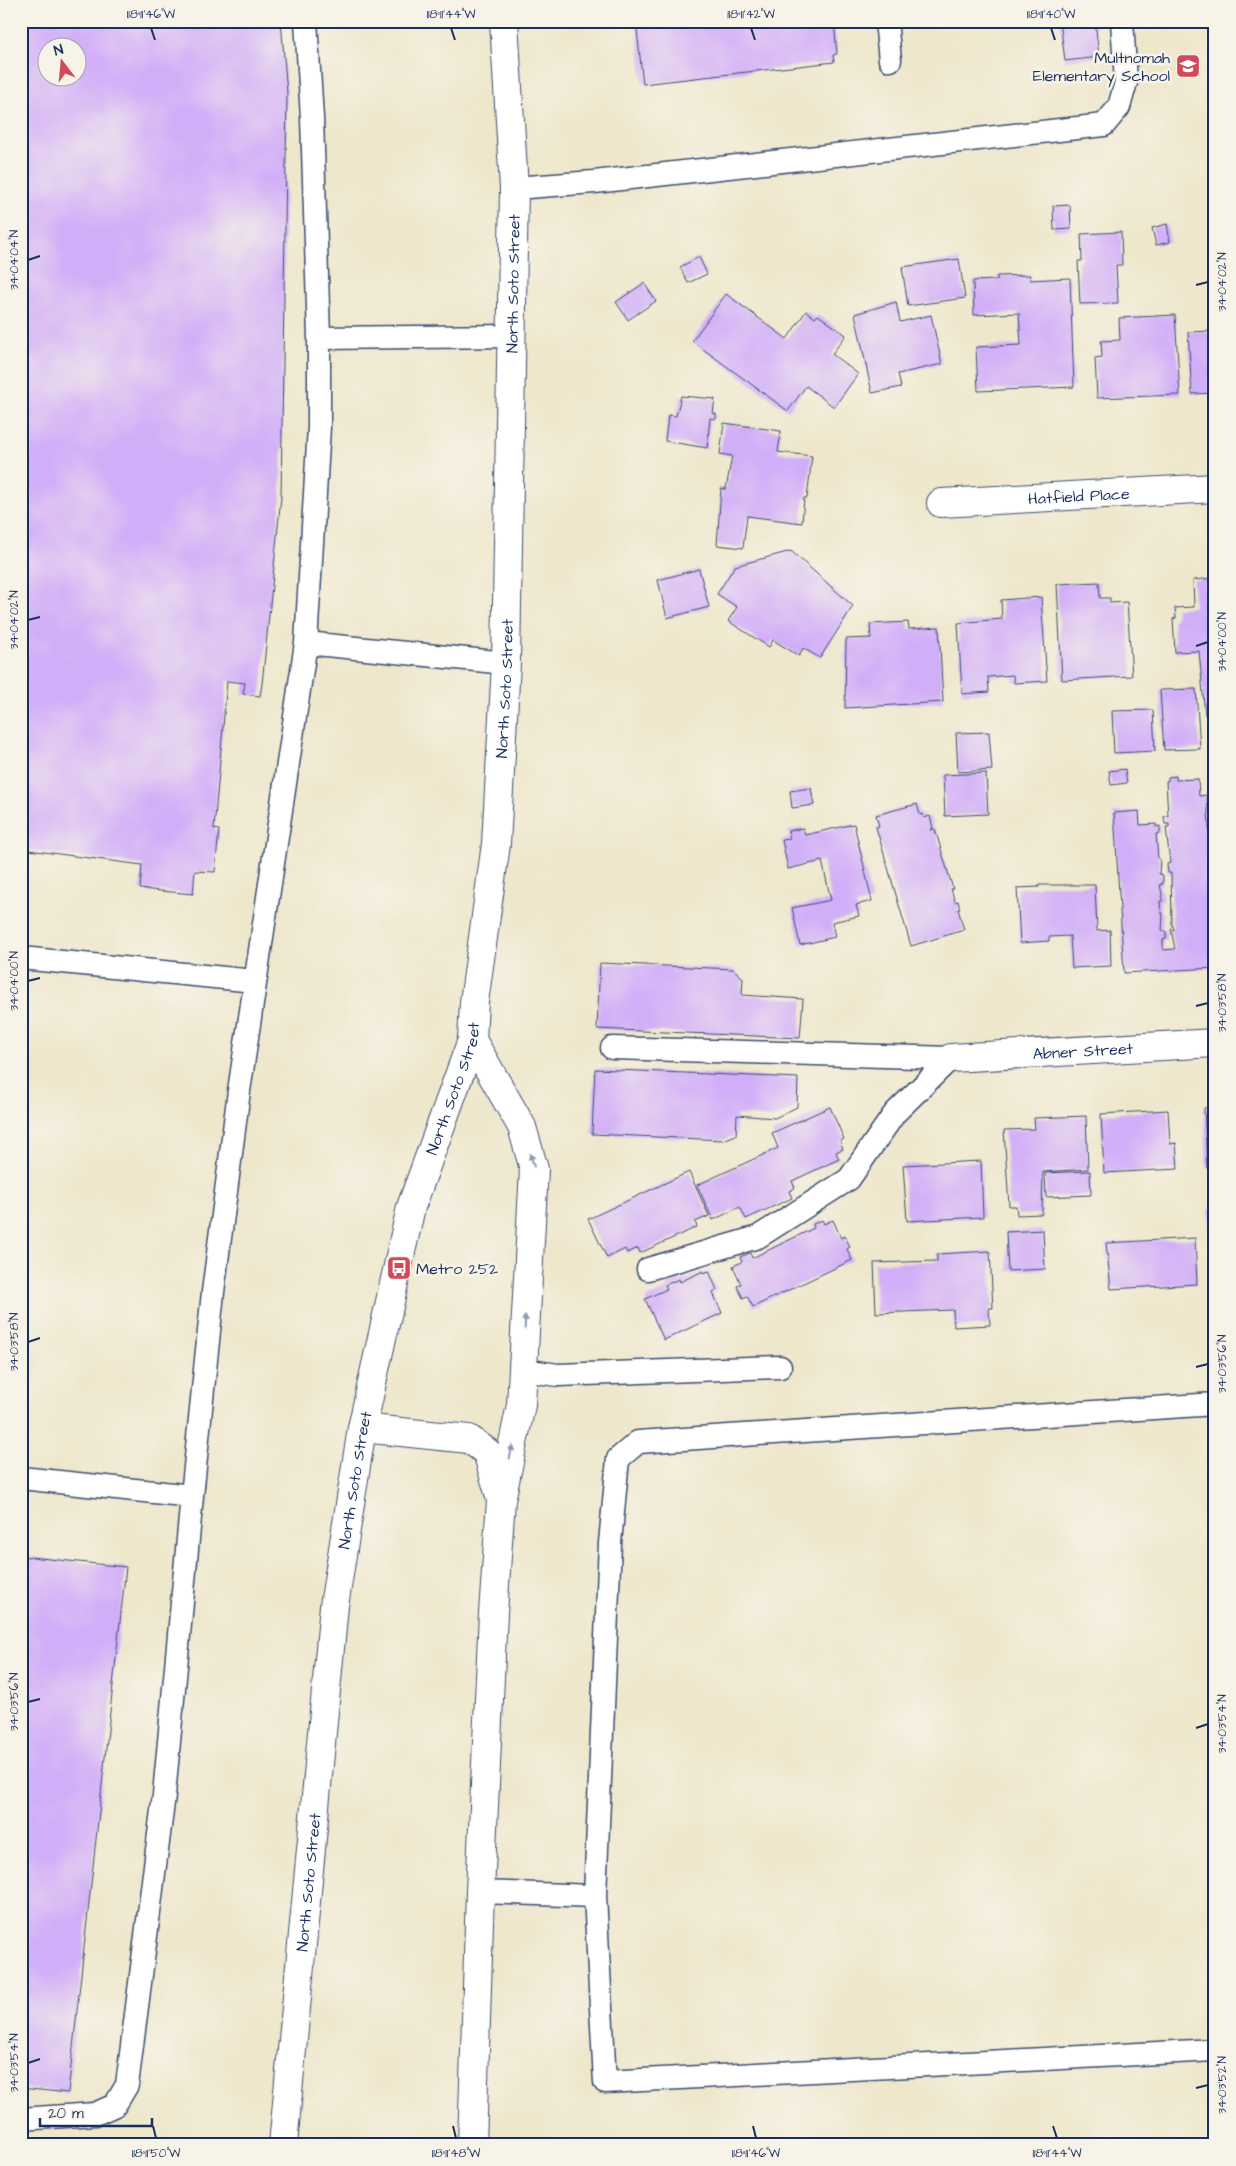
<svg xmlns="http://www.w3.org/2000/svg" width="1236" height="2166" font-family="'Architects Daughter',sans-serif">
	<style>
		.building { fill: #d1aef8; fill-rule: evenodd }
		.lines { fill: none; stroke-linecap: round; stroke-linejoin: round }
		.lane-casing { stroke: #3b4b6e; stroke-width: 25 }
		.street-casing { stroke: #3b4b6e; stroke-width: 30 }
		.primary-casing { stroke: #3b4b6e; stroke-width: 30 }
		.lane { stroke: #fff; stroke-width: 22 }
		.street { stroke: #fff; stroke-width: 28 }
		.primary { stroke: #fff; stroke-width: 28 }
		.oneway { fill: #8d97ae }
		.ticks { fill: none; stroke: #1b2f5e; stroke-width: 2 }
		.labels { text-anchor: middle; stroke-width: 5; stroke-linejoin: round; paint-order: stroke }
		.poi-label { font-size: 16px; fill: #1b2f5e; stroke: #f7f3e8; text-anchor: end }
		.street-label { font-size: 16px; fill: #1b2f5e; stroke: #f7f3e8 }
		.neatline { fill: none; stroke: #1b2f5e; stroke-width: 2 }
		.ticks-label { font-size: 12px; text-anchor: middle; fill: #1b2f5e }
	</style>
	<rect width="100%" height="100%" fill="#f7f3e8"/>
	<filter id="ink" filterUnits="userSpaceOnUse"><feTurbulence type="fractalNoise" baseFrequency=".02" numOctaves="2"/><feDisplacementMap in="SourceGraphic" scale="10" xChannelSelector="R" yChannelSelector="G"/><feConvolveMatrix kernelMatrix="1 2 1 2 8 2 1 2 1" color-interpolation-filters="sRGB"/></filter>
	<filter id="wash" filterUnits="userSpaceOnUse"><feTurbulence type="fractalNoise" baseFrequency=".0096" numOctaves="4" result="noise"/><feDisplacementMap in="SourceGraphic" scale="20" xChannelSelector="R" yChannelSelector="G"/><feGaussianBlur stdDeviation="1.12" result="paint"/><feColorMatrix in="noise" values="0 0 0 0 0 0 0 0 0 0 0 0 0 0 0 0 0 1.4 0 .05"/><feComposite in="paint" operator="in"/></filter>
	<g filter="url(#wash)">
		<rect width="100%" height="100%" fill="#eee7cc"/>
		<g id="blocks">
			<path class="building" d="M21 21H281L287 93 281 497 262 684 260 696 243 694 245 683 227 681 214 829 219 830 215 872 195 871 193 894 140 889 142 865 21 849ZM48 48H78V78H48Z
				M636 21H834L837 54 833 55 834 62 643 84Z
				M1060 21H1095L1099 57 1065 61Z
				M1207 21H1215V48H1214Z
				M1070 205 1071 229 1054 230 1053 206Z
				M1167 224 1170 242 1156 245 1152 228Z
				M1121 232 1122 265H1116L1118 303 1080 304 1078 261H1082L1081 234Z
				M699 257 707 274 688 283 680 267Z
				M959 259 965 298 908 306 902 267Z
				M1030 275V280L1070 278 1074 387 978 391 976 347 1021 345 1019 313 974 315 973 281 997 280V276Z
				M644 283 656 301 628 320 616 302Z
				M726 294 787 339 806 311 815 318 818 315 846 335 832 354 858 374 834 407 806 386 788 411 692 341Z
				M896 302 900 322 931 315 942 364 898 374 901 387 872 393 855 314Z
				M1175 315 1180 395 1097 398 1095 358 1102 357 1101 341 1120 340 1119 318Z
				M1215 331V393L1192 394 1188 332Z
				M681 396 715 399 713 413 716 414V419L710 418 707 448 665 441 668 415 676 416Z
				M724 423 781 431 778 452 812 456 807 498H804L802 523 747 516 743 548 717 545 721 488 726 489 732 456 720 454Z
				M791 551 853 606 820 658 803 648 799 656 773 640 769 647 728 621 737 607 717 594 735 566Z
				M699 569 709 607 667 618 658 580Z
				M1215 578V715H1205L1199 651 1175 652 1173 619 1176 618 1175 608 1194 607 1193 580Z
				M1099 582 1100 598H1110V603L1127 602 1132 676 1062 680 1057 584Z
				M1041 597 1047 681 1014 683 1013 675 988 677 989 692 962 694 958 623 1002 619 1001 600Z
				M908 622 909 629 939 627 943 702 845 708 846 639 871 638 870 624Z
				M1196 689 1200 749 1164 750 1160 690Z
				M1153 710 1155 751 1114 753 1112 711Z
				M989 732 992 770 958 772 956 733Z
				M1125 769 1127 783 1111 785 1109 771Z
				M986 773 988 814 945 816 943 775Z
				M1176 776V780L1198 779 1199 796 1207 795 1215 920V968L1124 973 1114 813 1139 811 1140 825 1156 824V827L1160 826V833L1156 834 1158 859H1160L1159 874 1163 875V884H1160L1163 901H1160L1161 913H1163L1162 931H1166V939L1163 940V950L1175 949 1171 929 1174 930 1172 924 1171 873H1168L1167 864 1170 863 1166 827H1169V824H1165L1164 816H1168L1166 781H1168V777Z
				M811 788 814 805 792 808 790 791Z
				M917 804 920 815 923 814 924 818 930 816 933 828 930 830 935 829 953 889H951L955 902 958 901 960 909H958L964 930 911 946 876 827 879 826 876 815Z
				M854 824 872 901 856 905 859 916 832 922 835 937 800 945 792 908 831 900 822 861 788 869 782 840 790 839 788 831 803 828 805 835Z
				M1039 885H1095L1097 931 1110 930 1111 966 1072 968 1070 936 1049 937V941L1020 943 1017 888 1039 887Z
				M600 963 733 969 743 978 742 995 803 999 800 1038 597 1029Z
				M595 1069 798 1078 797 1107 775 1118 737 1115 736 1135 723 1140 592 1134Z
				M830 1107 844 1139 840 1141 843 1149 836 1152 839 1159 792 1181 795 1188 789 1191 792 1198 746 1219 740 1207 713 1220 697 1185 778 1148 772 1133Z
				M1215 1107V1167L1207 1168 1204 1108Z
				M1168 1110 1170 1144 1176 1143 1178 1169 1104 1173 1101 1114Z
				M1086 1116 1088 1169 1043 1172 1042 1214 1017 1215 1016 1206H1009L1004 1130 1035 1129 1034 1118Z
				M981 1161 983 1217 907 1221 903 1165Z
				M1090 1171 1091 1195 1046 1197 1045 1173Z
				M689 1172 709 1216 695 1222 697 1227 640 1253 638 1248 627 1253 625 1249 607 1258 588 1219Z
				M1209 1209H1215V1283L1213 1284Z
				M822 1220 824 1224 833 1220 841 1238 845 1236 850 1247 847 1249 852 1260 753 1307 747 1296 743 1298 737 1286 741 1284 733 1266 742 1262 740 1257 750 1253 752 1258 814 1228 813 1224Z
				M1043 1230 1045 1269 1008 1271 1006 1232Z
				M1195 1238 1197 1284 1111 1289 1106 1243Z
				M990 1251 993 1308H989L990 1325 954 1327 953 1310 876 1313 874 1263 937 1261V1254Z
				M703 1271V1273L709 1271 717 1290 713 1293 722 1313 664 1340 645 1299 667 1289 665 1285 679 1279 680 1282Z
				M21 1556 126 1567 68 2093 21 2088Z"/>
		</g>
	</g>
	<g filter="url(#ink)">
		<use href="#blocks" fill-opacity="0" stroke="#3b4b6e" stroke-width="1"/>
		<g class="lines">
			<defs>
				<path id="lane" d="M886 21 890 60
					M514 188 594 182 1104 125 1119 107 1126 82 1122 21
					M319 338 511 336
					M306 643 506 663
					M21 958 255 981
					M612 1048 951 1058
					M648 1269 758 1237 849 1179 895 1113 951 1058
					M523 1370 558 1375 780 1367
					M1215 1404 638 1442 618 1459 610 1543 595 1896 605 2082 1215 2050
					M21 1478 192 1496 213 1292 239 1091 306 643 319 427V338L312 118 306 21
					M480 1892 595 1896
					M21 2119 95 2114 115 2105 127 2085 164 1795 192 1496"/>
				<g id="street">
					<path id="s1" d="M941 503 1215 488"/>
					<path id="s2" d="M951 1058 1215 1043"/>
				</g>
				<g id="primary">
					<path d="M472 1040 522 1127 534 1169 521 1405 501 1500 493 1613 480 1892 472 2145"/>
					<path d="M362 1428 469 1439 487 1452 500 1496"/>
					<path id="s3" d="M283 2145 334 1606 362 1428 411 1207 472 1040 474 1002 496 844 506 663 514 188 504 21"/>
				</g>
			</defs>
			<use href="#lane" class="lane-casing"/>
			<use href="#street" class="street-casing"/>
			<use href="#primary" class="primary-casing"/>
			<use href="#lane" class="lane"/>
			<use href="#street" class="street"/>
			<use href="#primary" class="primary"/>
		</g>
		<defs><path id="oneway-solid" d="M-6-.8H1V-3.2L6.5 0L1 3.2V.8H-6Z" transform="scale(1.25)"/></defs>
		<g class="oneway">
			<use href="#oneway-solid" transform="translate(532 1160) rotate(-106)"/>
			<use href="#oneway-solid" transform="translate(525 1322) rotate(-87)"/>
			<use href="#oneway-solid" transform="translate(511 1452) rotate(-78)"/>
		</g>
	</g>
	<path class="ticks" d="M151 28 155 40M451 28 455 40M751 28 755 40M1051 28 1055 40M28 260 40 256M1196 285 1208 282M28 620 40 617M1196 646 1208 642M28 981 40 978M1196 1006 1208 1003M28 1342 40 1338M1196 1367 1208 1364M28 1702 40 1699M1196 1728 1208 1724M28 2063 40 2059M1196 2088 1208 2085M153 2126 156 2138M453 2126 456 2138M753 2126 756 2138M1053 2126 1057 2138"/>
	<defs>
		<symbol id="school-square" viewBox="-11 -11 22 22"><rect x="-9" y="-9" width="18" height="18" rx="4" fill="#d1495b" stroke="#f7f3e8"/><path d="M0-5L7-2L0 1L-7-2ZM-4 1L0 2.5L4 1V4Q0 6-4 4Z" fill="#fff"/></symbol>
		<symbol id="bus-square" viewBox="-11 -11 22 22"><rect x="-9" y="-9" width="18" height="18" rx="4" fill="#d1495b" stroke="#f7f3e8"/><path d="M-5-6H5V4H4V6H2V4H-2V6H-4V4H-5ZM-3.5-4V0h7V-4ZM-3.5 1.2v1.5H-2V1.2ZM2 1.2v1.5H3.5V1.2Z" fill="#fff"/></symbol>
	</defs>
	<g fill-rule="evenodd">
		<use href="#school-square" x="1174" y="52" width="28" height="28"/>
		<use href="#bus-square" x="385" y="1254" width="28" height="28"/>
	</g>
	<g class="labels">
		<g class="poi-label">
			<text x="1170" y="63">Multnomah<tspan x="1170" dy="18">Elementary School</tspan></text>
			<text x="416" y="1274" text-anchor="start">Metro 252</text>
		</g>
		<g class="street-label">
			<text dy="6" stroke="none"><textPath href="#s3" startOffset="1884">North Soto Street</textPath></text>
			<text dy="6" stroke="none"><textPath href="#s1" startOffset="138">Hatfield Place</textPath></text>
			<text dy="6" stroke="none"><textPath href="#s3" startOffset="1479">North Soto Street</textPath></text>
			<text dy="6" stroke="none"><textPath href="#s2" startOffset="132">Abner Street</textPath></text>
			<text dy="6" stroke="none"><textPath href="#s3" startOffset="1074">North Soto Street</textPath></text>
			<text dy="6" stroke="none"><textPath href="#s3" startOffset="669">North Soto Street</textPath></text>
			<text dy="6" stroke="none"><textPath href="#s3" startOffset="264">North Soto Street</textPath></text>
		</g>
	</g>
	<rect width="1236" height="2166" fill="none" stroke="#f7f3e8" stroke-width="55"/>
	<g transform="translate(62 62) rotate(344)"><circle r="24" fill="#f7f3e8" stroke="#9fa5b1"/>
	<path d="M0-4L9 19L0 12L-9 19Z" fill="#d1495b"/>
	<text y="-8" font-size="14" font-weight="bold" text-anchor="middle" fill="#1b2f5e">N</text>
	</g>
	<path d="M40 2118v8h112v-8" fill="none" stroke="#1b2f5e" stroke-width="2.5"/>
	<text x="48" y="2118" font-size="15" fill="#1b2f5e" stroke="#f7f3e8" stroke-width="4" paint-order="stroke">20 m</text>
	<rect x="28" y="28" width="1180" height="2110" class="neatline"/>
	<g class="ticks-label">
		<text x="151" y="18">118°11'46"W</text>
		<text x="451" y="18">118°11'44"W</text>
		<text x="751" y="18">118°11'42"W</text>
		<text x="1051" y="18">118°11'40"W</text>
		<text transform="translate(14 260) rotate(-90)" y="4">34°04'04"N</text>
		<text transform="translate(1222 282) rotate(-90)" y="4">34°04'02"N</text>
		<text transform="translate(14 620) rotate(-90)" y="4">34°04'02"N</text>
		<text transform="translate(1222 642) rotate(-90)" y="4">34°04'00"N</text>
		<text transform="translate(14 981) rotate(-90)" y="4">34°04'00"N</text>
		<text transform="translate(1222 1003) rotate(-90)" y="4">34°03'58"N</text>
		<text transform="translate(14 1342) rotate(-90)" y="4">34°03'58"N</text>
		<text transform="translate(1222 1364) rotate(-90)" y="4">34°03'56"N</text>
		<text transform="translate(14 1702) rotate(-90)" y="4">34°03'56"N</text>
		<text transform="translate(1222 1724) rotate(-90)" y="4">34°03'54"N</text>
		<text transform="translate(14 2063) rotate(-90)" y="4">34°03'54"N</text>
		<text transform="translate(1222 2085) rotate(-90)" y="4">34°03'52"N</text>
		<text x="156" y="2157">118°11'50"W</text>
		<text x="456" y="2157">118°11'48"W</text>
		<text x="756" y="2157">118°11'46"W</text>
		<text x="1057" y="2157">118°11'44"W</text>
	</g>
</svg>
